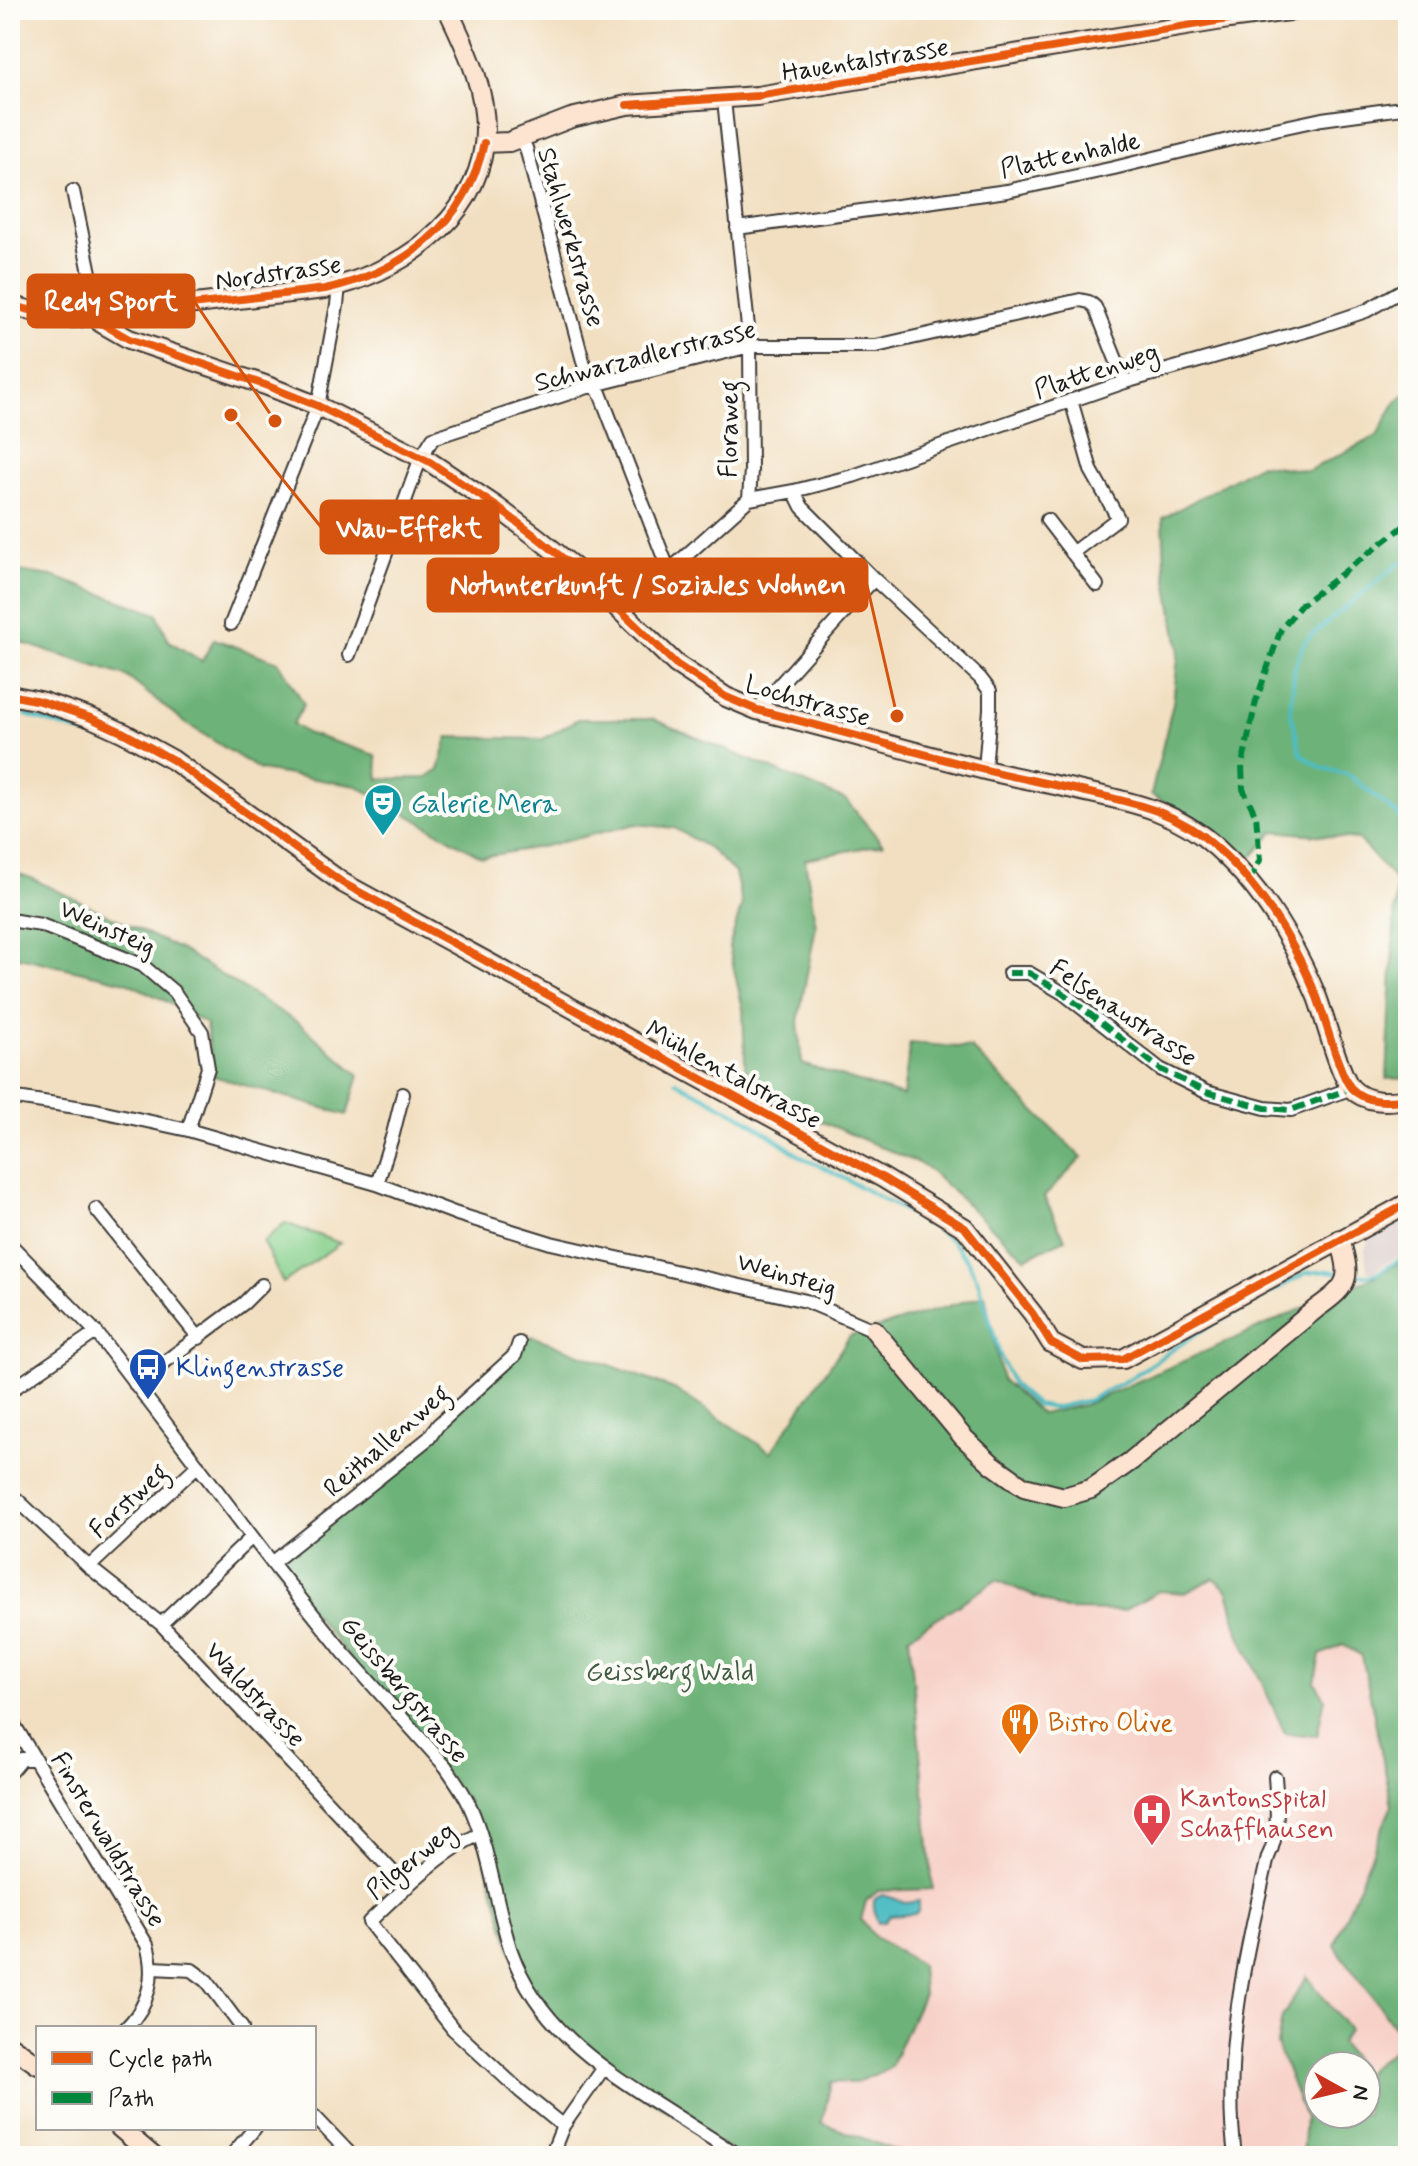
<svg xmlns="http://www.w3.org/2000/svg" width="1418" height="2166" font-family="Mynerve,sans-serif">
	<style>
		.built { fill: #f7d1c7 }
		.industrial { fill: #d2bfc0 }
		.green { fill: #87d08c; stroke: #527654; stroke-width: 2 }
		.forest { fill: #6db278; stroke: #44674a; stroke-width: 2 }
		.water { fill: #4dbcc3; stroke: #346c70; stroke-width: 2 }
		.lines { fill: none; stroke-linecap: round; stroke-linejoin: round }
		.stream { stroke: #4dbcc3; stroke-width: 4 }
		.street-casing { stroke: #3c3935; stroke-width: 16 }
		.secondary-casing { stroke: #3c3935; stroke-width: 22 }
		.street { stroke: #fff; stroke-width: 12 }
		.secondary { stroke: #fde4d1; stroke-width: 18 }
		.quiet { stroke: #00873e; stroke-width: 6; stroke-dasharray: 12 6; stroke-linecap: butt }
		.cycleway-casing { stroke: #fdfcf7; stroke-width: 13 }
		.cycleway { stroke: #e8590c; stroke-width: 8 }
		.labels { text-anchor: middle; stroke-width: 8; stroke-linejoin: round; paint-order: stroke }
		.street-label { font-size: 26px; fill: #1c1c1c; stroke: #fdfcf7 }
		.culture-label { font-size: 26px; fill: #0d838f; stroke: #fdfcf7; text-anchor: start }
		.transit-label { font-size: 26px; fill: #164399; stroke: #fdfcf7; text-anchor: start }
		.park-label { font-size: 26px; fill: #415b43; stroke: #fdfcf7 }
		.food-label { font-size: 26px; fill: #c56008; stroke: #fdfcf7; text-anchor: start }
		.health-label { font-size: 26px; fill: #be3a42; stroke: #fdfcf7; text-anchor: start }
		.leader { fill: none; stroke: #d4530e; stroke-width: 3 }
		.callout-dot { fill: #d4530e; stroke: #fdfcf7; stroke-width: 3 }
		.callout { fill: #d4530e; stroke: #d4530e; stroke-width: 3 }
		.callout-label { font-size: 28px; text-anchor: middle; font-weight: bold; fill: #fff }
	</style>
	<rect width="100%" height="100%" fill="#fdfcf7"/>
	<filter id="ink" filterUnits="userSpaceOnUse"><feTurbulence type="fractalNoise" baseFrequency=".0125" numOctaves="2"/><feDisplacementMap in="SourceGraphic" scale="16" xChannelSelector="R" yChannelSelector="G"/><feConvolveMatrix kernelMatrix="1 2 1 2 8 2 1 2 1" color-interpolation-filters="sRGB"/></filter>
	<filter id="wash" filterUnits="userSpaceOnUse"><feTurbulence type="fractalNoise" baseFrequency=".006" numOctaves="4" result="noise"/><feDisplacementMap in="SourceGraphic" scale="32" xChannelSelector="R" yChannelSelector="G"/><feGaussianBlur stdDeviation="1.8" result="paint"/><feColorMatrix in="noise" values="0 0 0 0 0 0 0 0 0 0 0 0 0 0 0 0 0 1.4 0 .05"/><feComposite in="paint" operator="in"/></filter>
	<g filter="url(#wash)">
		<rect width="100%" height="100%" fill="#f2dfc1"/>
		<path class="built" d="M1214 1578 1228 1591 1239 1633 1315 1682 1320 1655 1343 1645 1362 1656 1392 1805 1334 1945 1379 2005 1404 2042 1366 2071V2066H1359L1340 2042 1349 2029 1307 1977 1277 2045 1305 2118 1302 2156H911L822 2123 831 2082 855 2083 920 1965 875 1937 861 1920 866 1901 878 1891 933 1889 909 1636 997 1580 1065 1610 1122 1611 1159 1591 1185 1593Z"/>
		<path class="industrial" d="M1408 1215V1250L1373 1271H1367L1365 1249 1372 1235Z"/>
		<path class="green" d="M285 1223 340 1243 283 1283 263 1242Z"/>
		<path class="forest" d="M1408 392V1078L1387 1079 1396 881 1358 839 1274 831 1249 861 1210 826 1151 795 1173 703 1179 648 1165 569 1163 518 1260 464 1308 471 1377 436 1396 402Z
			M10 570 52 576 157 614 169 641 202 661 214 639 279 662 304 704 293 724 306 733 376 755 379 779 427 778 439 770 448 737 543 739 578 719H653L846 800 883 844 805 859 816 926 798 1022 802 1064 903 1096 910 1043 971 1048 1082 1158 1044 1197 1065 1239 1025 1258 925 1166 746 1089 743 1009 729 947 742 905 735 873 710 849 674 828 636 824 545 846 482 857 357 786 260 770 184 722 126 676 10 639Z
			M10 871 31 878 181 950 300 1024 359 1075 347 1115 213 1076 206 1024 168 1002 126 982 10 955Z
			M1408 1258V2156H1302L1305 2118 1277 2045 1282 2017 1307 1976 1349 2030 1340 2042 1359 2066H1318V2114H1366V2071L1404 2042 1379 2005 1334 1945 1392 1805 1362 1656 1343 1645 1320 1655 1315 1682 1325 1698 1317 1736 1285 1733 1239 1633 1228 1591 1214 1578 1185 1593 1159 1591 1123 1611 1065 1610 997 1580 909 1636 933 1889 878 1891 866 1901 861 1920 875 1937 921 1965 923 1994 890 2068 855 2083 831 2082 822 2123 911 2156H739L603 2069 535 2000 512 1952 468 1802 272 1563 429 1438 519 1343 532 1336 674 1389 771 1452 850 1336 985 1295 1002 1380 1041 1414 1084 1405 1367 1280Z"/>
		<path class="water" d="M883 1895 908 1903 919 1901V1910L915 1914 890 1916 884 1922 878 1923C876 1921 876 1918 875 1914 874 1904 870 1899 883 1895Z"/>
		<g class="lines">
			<path class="stream" d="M1408 559 1398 564 1305 641 1295 666 1290 710 1301 754 1320 767 1349 775 1408 823
				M26 715 103 739
				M676 1081 746 1119 806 1160 823 1167 931 1225 953 1242 968 1261 978 1281 1000 1355 1012 1384 1036 1405 1053 1408 1089 1400 1129 1379 1199 1332 1306 1273 1328 1271 1340 1273
				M1353 1275C1378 1278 1387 1267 1408 1254"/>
		</g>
	</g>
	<g filter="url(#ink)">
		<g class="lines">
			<defs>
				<path id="street" d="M724 100 750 346 751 470 749 499 794 491 802 507 874 579 980 678 990 691V709L985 769
					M520 138 526 148 587 376 600 393 669 571
					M73 191 99 316
					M737 228 1007 191 1114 168 1248 135 1322 119 1402 108 1408 104
					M1071 400 1091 470 1118 518 1072 553
					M794 491 853 476 1125 382 1312 329 1366 311 1408 287
					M1047 520 1097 585
					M622 613 749 499
					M231 624 318 406 337 305 339 286
					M349 655 421 457 433 438 594 385 750 346H876L1080 300 1089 302 1095 307 1125 382
					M757 710 874 579
					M10 920 41 925 142 965 174 992 202 1032 208 1068 188 1130
					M1009 973H1029L1063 993 1160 1069 1206 1092 1265 1108 1291 1110 1352 1088
					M10 1097 96 1110 188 1130 377 1184 457 1214 551 1243 806 1301 874 1330
					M377 1184 393 1134 403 1094
					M96 1209 199 1338
					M10 1244 96 1332 276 1568 344 1653 446 1767C454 1779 463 1791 469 1804 490 1850 495 1902 511 1951 537 2024 594 2063 656 2103 684 2121 711 2138 739 2156
					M135 1384 244 1303 262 1285
					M10 1391 96 1332
					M10 1493 89 1567 161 1624
					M252 1537 161 1624 407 1887
					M272 1563 429 1438 438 1425 515 1355 519 1343
					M89 1567 198 1465
					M10 1718 147 1945C156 1976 149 2005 126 2028
					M10 1772 21 1759H35
					M480 1834C442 1851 399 1893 369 1922L453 2029 520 2091 563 2126
					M153 1968 192 1970 207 1981 242 2028
					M314 2116 352 2156
					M231 2156 255 2128
					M551 2156 563 2126 603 2069
					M1235 2156C1222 2055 1245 1955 1268 1857 1280 1834 1277 1802 1275 1777"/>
				<path id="secondary" d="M484 143 509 142 571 118 627 105 757 96 1229 19 1297 10
					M10 305 54 317 74 318 325 289C396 274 474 223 484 145 490 98 468 51 448 10
					M99 316 101 323 129 339 265 385 318 406 430 462 497 507 538 538 580 572 676 664 726 697 757 710C834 729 909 751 985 770 1019 778 1052 784 1086 792 1136 803 1178 812 1217 848 1262 888 1294 942 1317 997 1325 1018 1339 1074 1351 1088 1366 1104 1389 1102 1408 1099
					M10 695 40 701 91 718 124 733 173 760 343 883 883 1178 965 1228 1033 1314 1051 1343 1083 1360 1123 1359 1408 1203
					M874 1330 963 1437 992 1464 1024 1487 1064 1497 1091 1489 1131 1461 1317 1308C1351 1284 1351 1278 1340 1239
					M10 2045 38 2065
					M120 2128 153 2156"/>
			</defs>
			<use href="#street" class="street-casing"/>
			<use href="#secondary" class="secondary-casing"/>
			<use href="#street" class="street"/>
			<use href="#secondary" class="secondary"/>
			<path class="quiet" d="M1249 881 1260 860 1256 816 1243 789 1242 766 1256 701 1281 629 1301 605 1408 523
				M1009 973H1029L1063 993 1160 1069 1206 1092 1265 1108 1291 1110 1352 1088"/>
			<defs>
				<path id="cycleway" d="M627 105 757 96 1229 19 1297 10
					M10 305C44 314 63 319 99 316L325 289C403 272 467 224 484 143
					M99 316 101 323 129 339 265 385 318 406 430 462 497 507 538 538 580 572 676 664 726 697 757 710C834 729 909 751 985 770 1019 778 1052 784 1086 792 1136 803 1178 812 1217 848 1262 888 1294 942 1317 997 1325 1018 1339 1074 1351 1088 1366 1104 1389 1102 1408 1099
					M10 695 40 701 91 718 124 733 173 760 343 883 883 1178 965 1228 1033 1314 1051 1343 1083 1360 1123 1359 1408 1203"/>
			</defs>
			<use href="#cycleway" class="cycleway-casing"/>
			<use href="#cycleway" class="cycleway"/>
		</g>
	</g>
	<defs>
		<symbol id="theatre-pin" viewBox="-11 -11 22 30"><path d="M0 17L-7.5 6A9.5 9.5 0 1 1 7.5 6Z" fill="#0f9aa8" stroke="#fdfcf7"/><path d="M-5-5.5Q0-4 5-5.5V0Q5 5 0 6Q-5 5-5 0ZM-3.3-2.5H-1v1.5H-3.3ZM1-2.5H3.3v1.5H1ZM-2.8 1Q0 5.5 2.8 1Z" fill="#fff"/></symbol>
		<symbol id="bus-pin" viewBox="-11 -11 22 30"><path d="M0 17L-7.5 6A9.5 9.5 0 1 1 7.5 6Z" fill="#1a4fb4" stroke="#fdfcf7"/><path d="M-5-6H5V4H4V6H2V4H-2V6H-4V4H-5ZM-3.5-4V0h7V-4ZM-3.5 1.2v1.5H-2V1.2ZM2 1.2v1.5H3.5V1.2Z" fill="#fff"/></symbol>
		<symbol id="restaurant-pin" viewBox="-11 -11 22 30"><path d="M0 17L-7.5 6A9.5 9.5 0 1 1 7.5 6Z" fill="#e8710a" stroke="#fdfcf7"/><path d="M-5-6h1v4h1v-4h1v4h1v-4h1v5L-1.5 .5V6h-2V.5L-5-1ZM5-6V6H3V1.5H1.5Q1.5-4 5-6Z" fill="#fff"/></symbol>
		<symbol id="hospital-pin" viewBox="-11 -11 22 30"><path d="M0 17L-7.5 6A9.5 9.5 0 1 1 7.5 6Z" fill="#e0444e" stroke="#fdfcf7"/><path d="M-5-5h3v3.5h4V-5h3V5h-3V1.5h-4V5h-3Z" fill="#fff"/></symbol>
	</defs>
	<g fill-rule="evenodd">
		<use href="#theatre-pin" x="361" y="781" width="44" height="60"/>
		<use href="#bus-pin" x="126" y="1345" width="44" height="60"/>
		<use href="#restaurant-pin" x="998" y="1700" width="44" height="60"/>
		<use href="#hospital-pin" x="1130" y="1791" width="44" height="60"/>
	</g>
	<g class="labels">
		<g class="street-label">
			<text transform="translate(865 59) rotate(-9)" y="9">Hauentalstrasse</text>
			<text transform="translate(1070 154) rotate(-12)" y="9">Plattenhalde</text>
			<text transform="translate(572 237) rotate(74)" y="9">Stahlwerkstrasse</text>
			<text transform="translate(278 272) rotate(-8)" y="9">Nordstrasse</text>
			<text transform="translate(645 355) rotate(-14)" y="9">Schwarzadlerstrasse</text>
			<text transform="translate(1096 370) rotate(-18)" y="9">Plattenweg</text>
			<text transform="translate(728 429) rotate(-89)" y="9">Floraweg</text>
			<text transform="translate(808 700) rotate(16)" y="9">Lochstrasse</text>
			<text transform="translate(108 927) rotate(24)" y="9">Weinsteig</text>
			<text transform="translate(1124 1012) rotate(34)" y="9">Felsenaustrasse</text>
			<text transform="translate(734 1074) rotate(29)" y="9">Mühlentalstrasse</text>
			<text transform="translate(787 1274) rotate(16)" y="9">Weinsteig</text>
			<text transform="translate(386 1440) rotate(-41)" y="9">Reithallenweg</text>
			<text transform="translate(128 1500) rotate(-43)" y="9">Forstweg</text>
			<text transform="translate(405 1689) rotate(50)" y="9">Geissbergstrasse</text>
			<text transform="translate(256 1694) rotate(47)" y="9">Waldstrasse</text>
			<text transform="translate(109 1839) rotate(59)" y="9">Finsterwaldstrasse</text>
			<text transform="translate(410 1860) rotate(-39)" y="9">Pilgerweg</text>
		</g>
		<g class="culture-label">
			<text x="411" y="812">Galerie Mera</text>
		</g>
		<g class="transit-label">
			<text x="176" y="1376">Klingenstrasse</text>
		</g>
		<g class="park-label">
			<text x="670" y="1680">Geissberg Wald</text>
		</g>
		<g class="food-label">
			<text x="1048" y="1731">Bistro Olive</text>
		</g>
		<g class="health-label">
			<text x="1180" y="1807">Kantonsspital<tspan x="1180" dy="30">Schaffhausen</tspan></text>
		</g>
	</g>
	<path class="leader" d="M275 421L194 301M231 415L321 527M897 716L867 585"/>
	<g class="callout-dot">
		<circle cx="275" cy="421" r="8"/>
		<circle cx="231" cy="415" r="8"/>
		<circle cx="897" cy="716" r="8"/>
	</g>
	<g class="callout">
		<rect x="28" y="275" width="166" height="52" rx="8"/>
		<rect x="321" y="501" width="177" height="52" rx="8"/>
		<rect x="428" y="559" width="439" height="52" rx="8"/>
	</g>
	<g class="callout-label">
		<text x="111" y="310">Redy Sport</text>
		<text x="409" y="537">Wau-Effekt</text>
		<text x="648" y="594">Notunterkunft / Soziales Wohnen</text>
	</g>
	<rect width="1418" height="2166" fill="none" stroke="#fdfcf7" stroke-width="40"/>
	<rect x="36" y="2026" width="280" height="104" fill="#fdfcf7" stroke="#a3a29f" stroke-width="2"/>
	<rect x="52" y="2052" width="40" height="12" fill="#e8590c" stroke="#a3a29f" stroke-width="2"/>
	<text x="108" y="2066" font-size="24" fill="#1c1c1c">Cycle path</text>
	<rect x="52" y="2092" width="40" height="12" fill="#00873e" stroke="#a3a29f" stroke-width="2"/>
	<text x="108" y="2106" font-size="24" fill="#1c1c1c">Path</text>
	<g transform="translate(1342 2090) rotate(98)"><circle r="38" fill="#fdfcf7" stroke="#a3a29f" stroke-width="2"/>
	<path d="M0-6L14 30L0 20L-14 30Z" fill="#c8321e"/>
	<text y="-12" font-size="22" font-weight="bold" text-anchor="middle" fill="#1c1c1c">N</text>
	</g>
</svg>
